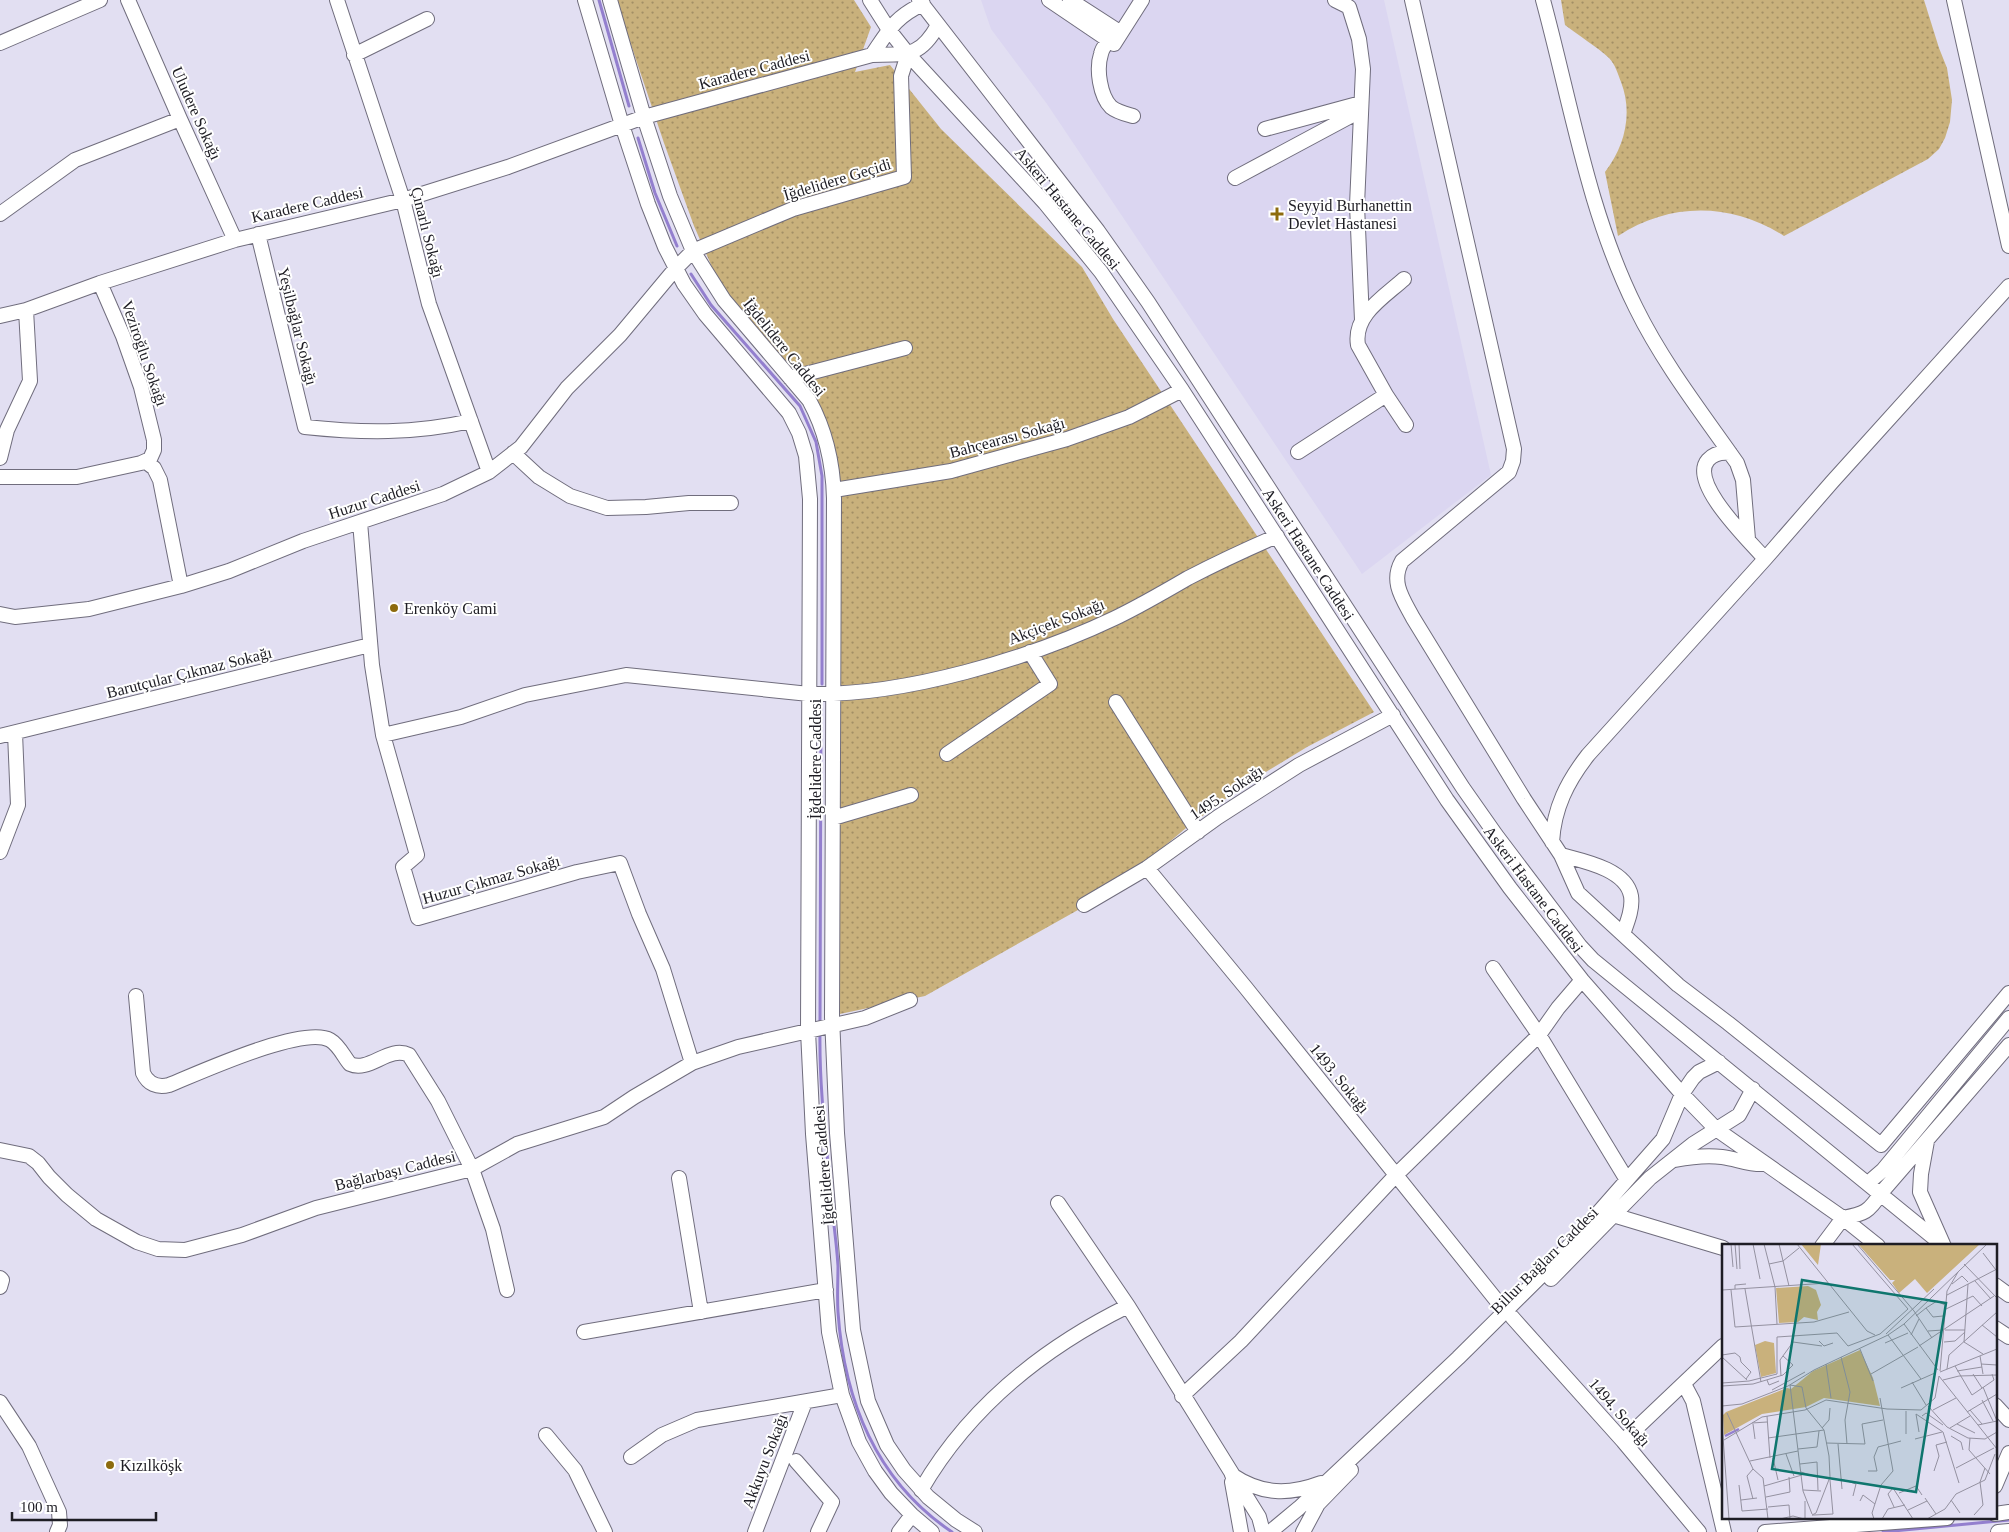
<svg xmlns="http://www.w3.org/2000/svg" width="2009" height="1532" font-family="Georgia,serif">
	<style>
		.built { fill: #dbd6f1 }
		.grass { fill: url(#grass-dots) }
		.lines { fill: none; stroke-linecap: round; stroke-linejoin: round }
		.stream { stroke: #937fce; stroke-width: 3 }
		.minor-casing { stroke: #706d7d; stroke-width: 16 }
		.minor { stroke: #fff; stroke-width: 14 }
		.poi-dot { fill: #8d6b0e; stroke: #fff; stroke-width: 2 }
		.labels { text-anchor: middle; stroke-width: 4; stroke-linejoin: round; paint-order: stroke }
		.street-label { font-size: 16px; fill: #1e1d24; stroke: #fff }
		.poi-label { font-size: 16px; fill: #1e1d24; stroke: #fff; text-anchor: start }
		.inset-river { fill: none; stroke: #937fce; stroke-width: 2.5 }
		.inset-road { fill: none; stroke: #9491a0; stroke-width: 1 }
		.view { fill: #0f766e; fill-opacity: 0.15; stroke: #0f766e; stroke-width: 2.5 }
		.inset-edge { fill: none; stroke: #1e1d24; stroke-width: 2.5 }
	</style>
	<defs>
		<pattern id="grass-dots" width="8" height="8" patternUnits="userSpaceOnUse" patternTransform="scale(1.25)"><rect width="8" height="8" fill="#c9b17c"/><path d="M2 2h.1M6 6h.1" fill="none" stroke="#a38f65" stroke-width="1.8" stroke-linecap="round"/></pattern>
	</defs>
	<rect width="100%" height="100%" fill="#e2dff2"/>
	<path class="built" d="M981 0H1384L1491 475 1362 574 1047 104 991 29Z"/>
	<path class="grass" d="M616 0H854L871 27 855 72 890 65 941 129 1082 267 1113 319 1374 712 1307 747 1243 786 1186 828 1110 892 925 996 835 1015 826 429 760 340 722 286 712 267 694 226 664 143Z
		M1561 0H1924L1939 48 1947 68 1952 100 1950 122 1945 138 1939 149 1928 159 1784 236C1731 202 1670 202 1618 236L1605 172C1625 146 1633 113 1621 82 1618 74 1615 64 1609 58 1596 46 1579 36 1565 25Z"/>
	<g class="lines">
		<path class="stream" d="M599 0 629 106
			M638 138 655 193 677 246
			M691 274 711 305 800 406 816 442 822 476V684
			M820 1023 821 707
			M820 1032C819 1094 828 1156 833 1217 835 1233 837 1250 838 1266 838 1281 837 1296 838 1312 844 1400 876 1481 952 1532
			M1883 1532 2009 1520"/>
		<defs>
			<path id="minor" d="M128 0 180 119 235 240
				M337 0 403 200 429 304 489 472
				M585 0 622 125 648 204 665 247 684 284 705 314 789 413 799 433 806 456 810 499 808 1031 813 1134 829 1332 842 1395 859 1442 875 1471 891 1493 912 1515 932 1532
				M610 0 644 117 670 196 693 251 724 300 809 400C826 431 833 463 834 498L832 1017 837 1133 853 1330 868 1401 887 1445 904 1470 928 1497 956 1520 975 1532
				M870 0 889 30 908 54 1045 203 1101 272 1182 390 1447 800 1510 888 1582 980 1682 1094 1716 1129 1843 1218 1878 1246
				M919 0 1098 231 1148 302 1463 788 1496 835 1580 946 1593 960 1944 1246
				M1049 0 1114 44 1142 0
				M1070 0 1121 33
				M1335 0 1349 7 1359 39 1363 69 1357 205 1362 320
				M1412 0 1514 449 1513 461 1509 472 1402 561C1390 582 1403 599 1413 618L1524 799 1561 855 1578 893 1678 985 1728 1023 1881 1145 2009 993
				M1543 0C1571 103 1588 212 1636 308 1663 363 1702 413 1737 463L1743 480 1748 539
				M1954 0 2009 246
				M1109 40C1106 44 1102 48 1101 54 1096 69 1100 96 1111 107 1117 112 1126 114 1133 116
				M0 43 100 0
				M354 55 427 19
				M872 55C889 30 895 17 923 4
				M1265 129 1361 103
				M1235 178 1360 111
				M0 214 75 160 180 119
				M258 234 305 427C362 433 414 434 471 421
				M1404 279C1384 297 1353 315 1358 345L1386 395 1406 425
				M0 316 26 310 100 283 235 240 403 200 508 167 644 117 872 55C906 54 920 58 938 25
				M790 378 905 348
				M1298 452 1386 395
				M513 453 539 477 570 496 607 508 646 507 689 503H731
				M1730 453C1722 452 1714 453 1708 460 1688 483 1751 542 1765 559
				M0 458 7 430 30 381 26 310
				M146 462 154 468 160 480 181 586
				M0 477H77L141 463 150 459 154 450V440L141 387 123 336 100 283
				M834 490 951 471 1067 439 1129 417 1182 390
				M360 522 372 665 383 735 417 855 403 867 418 918 577 872 620 863 639 914 663 969 692 1063
				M0 614 15 617 89 609 181 586 229 571 303 541 443 494 489 472 521 447 567 388 620 335 676 268 693 251 793 209 904 177 901 76 908 54
				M1116 702 1198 832
				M383 735 461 717 525 695 626 675 809 694C904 696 1029 659 1115 618 1140 606 1164 592 1188 578 1217 563 1247 549 1277 536
				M0 736 370 645
				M947 754 1050 684 1030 652
				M833 818 911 795
				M1552 842C1554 808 1567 782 1588 755L1765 559 1832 482 2009 286
				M0 852 18 805 15 733
				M1561 855C1583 861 1626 869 1631 896 1633 909 1627 923 1623 934
				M1147 868 1246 988 1505 1311
				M1084 905 1147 868 1218 817 1299 765 1393 715
				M1493 968 1539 1035 1627 1180
				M136 996 143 1073C148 1084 157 1088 169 1085 199 1073 303 1025 330 1040 339 1045 344 1057 350 1064 369 1073 389 1045 409 1055L438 1101 472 1169 493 1229 507 1290
				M1927 1141 1921 1174 1920 1192 1943 1244
				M0 1150 29 1156 38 1163 49 1177 67 1195 96 1219 137 1242 158 1249 185 1250 242 1235 316 1208 472 1169 517 1144 604 1117 634 1097 692 1063 738 1047 865 1018 910 1000
				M1675 1160C1690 1157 1706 1155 1722 1157 1737 1159 1749 1165 1764 1164
				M679 1178 701 1312
				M1868 1183 1883 1170 2009 1018
				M1058 1203 1128 1306 1259 1517 1263 1532
				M1613 1215 1723 1248
				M1822 1246 1843 1218C1864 1214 1869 1212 1881 1193L2009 1045
				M0 1278 2 1280 0 1287
				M1551 1279 1650 1178 1693 1144 1739 1115 1753 1089
				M1995 1285 2009 1295
				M1512 1317 1623 1441 1699 1532
				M1995 1328 2009 1337
				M584 1332 826 1290
				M1684 1384 1693 1401 1724 1532
				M1182 1396 1241 1341 1396 1175 1539 1035 1558 1008 1582 980
				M0 1402 29 1446 59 1512 60 1525 57 1532
				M1995 1405 2009 1420
				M546 1435 575 1470 605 1532
				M1623 1441 1723 1346
				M631 1457 662 1435 697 1420 842 1395
				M796 1461 832 1502 818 1532
				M1232 1475C1262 1495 1289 1495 1321 1483
				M1232 1482 1241 1532
				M1995 1486 2009 1453
				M921 1490C969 1407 1043 1348 1128 1306
				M1995 1514 2009 1512
				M755 1532 805 1402
				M899 1532 912 1515
				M1270 1532 1299 1508 1458 1358 1554 1263 1663 1139 1682 1094 1693 1078 1699 1072 1719 1062
				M1303 1532 1318 1504 1351 1470
				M1765 1532 1947 1518
				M1998 1532 2009 1531"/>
		</defs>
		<use href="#minor" class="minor-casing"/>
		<use href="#minor" class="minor"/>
	</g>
	<g class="poi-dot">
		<path d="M1274.5 206.5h5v5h5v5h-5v5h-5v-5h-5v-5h5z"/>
		<circle cx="394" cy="608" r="5"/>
		<circle cx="110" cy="1465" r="5"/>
	</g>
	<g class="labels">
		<g class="street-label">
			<text transform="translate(754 69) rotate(-15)" y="6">Karadere Caddesi</text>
			<text transform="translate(197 113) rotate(66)" y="6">Uludere Sokağı</text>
			<text transform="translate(837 179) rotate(-17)" y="6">İğdelidere Geçidi</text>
			<text transform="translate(307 204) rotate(-13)" y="6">Karadere Caddesi</text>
			<text transform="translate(1068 208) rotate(50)" y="6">Askeri Hastane Caddesi</text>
			<text transform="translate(428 232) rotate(76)" y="6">Çınarlı Sokağı</text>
			<text transform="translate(298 326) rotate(76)" y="6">Yeşilbağlar Sokağı</text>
			<text transform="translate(785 347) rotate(51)" y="6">İğdelidere Caddesi</text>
			<text transform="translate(145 353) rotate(71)" y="6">Veziroğlu Sokağı</text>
			<text transform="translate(1007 437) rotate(-15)" y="6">Bahçearası Sokağı</text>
			<text transform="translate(374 499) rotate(-18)" y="6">Huzur Caddesi</text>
			<text transform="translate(1309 554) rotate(57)" y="6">Askeri Hastane Caddesi</text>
			<text transform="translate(1056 621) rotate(-21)" y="6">Akçiçek Sokağı</text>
			<text transform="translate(189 672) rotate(-14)" y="6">Barutçular Çıkmaz Sokağı</text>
			<text transform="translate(815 759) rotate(-90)" y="6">İğdelidere Caddesi</text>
			<text transform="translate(1226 792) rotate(-34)" y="6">1495. Sokağı</text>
			<text transform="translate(491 879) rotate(-16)" y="6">Huzur Çıkmaz Sokağı</text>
			<text transform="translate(1534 889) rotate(53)" y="6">Askeri Hastane Caddesi</text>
			<text transform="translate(1340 1078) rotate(51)" y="6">1493. Sokağı</text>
			<text transform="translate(823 1165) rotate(-95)" y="6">İğdelidere Caddesi</text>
			<text transform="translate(395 1170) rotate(-14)" y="6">Bağlarbaşı Caddesi</text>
			<text transform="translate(1544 1260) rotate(-45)" y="6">Billur Bağları Caddesi</text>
			<text transform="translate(1620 1412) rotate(49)" y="6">1494. Sokağı</text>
			<text transform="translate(764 1461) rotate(-69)" y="6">Akkuyu Sokağı</text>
		</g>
		<g class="poi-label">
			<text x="1288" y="211">Seyyid Burhanettin<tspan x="1288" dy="18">Devlet Hastanesi</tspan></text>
			<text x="404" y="614">Erenköy Cami</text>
			<text x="120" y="1471">Kızılköşk</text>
		</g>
	</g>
	<g transform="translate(1722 1244)">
		<rect width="275" height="275" fill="#e2dff2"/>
		<path d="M79 0H99L96 21ZM86 42 94 46 99 61 95 68 96 76 82 73 76 78 57 79 54 44ZM43 97 52 99 54 129 39 133 33 101ZM138 106 151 134 158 162 102 154 84 163 40 170 2 191 1 171 4 168 65 144 69 145 91 127Z" fill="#c9b17c"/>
		<path d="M136 0H258L205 49 193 35 177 49 170 39 173 36H168Z" fill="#c9b17c"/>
		<path class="inset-river" d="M3 192 17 185"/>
		<path class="inset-road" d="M9 0 11 23M13 0 15 25M17 0 18 25M31 0 38 35M42 0 53 43 55 80M57 0 67 42M75 0 145 87 153 91M135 0 192 67 210 94M261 9 274 26M47 20 61 17 77 4M242 20 275 54M253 37 269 55M230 40 240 32 246 38M13 45V41L24 40M23 45 39 138M0 46 106 39M9 46 13 83 92 78 127 68M225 51 275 25M204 64 215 57 223 61M224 65 251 52 260 62M194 72 204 64 211 73 221 72M182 80 216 126M260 81 275 93M223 86H243M206 87 221 86M164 90 212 45M166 91 199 135M189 91 197 75M97 97 102 102 111 99M222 98 233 97 243 88M242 98 246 40M242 98 261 110M163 99 186 89M197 102 272 52M138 105 151 137M0 111 13 109 18 113 19 118 29 128 24 135M258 112 261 130M0 113 25 136M119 113 128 148 123 176 125 200M104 120 109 154M259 120 275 121M233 122 250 151 272 136 270 130M225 125 227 111 275 68M218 127 225 47 236 28M235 127 260 123M218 128 275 105M149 130 196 103M251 130 260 144M59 132 58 116 71 98 100 102M217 132 275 205M45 136 47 141 57 137M221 136 237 132 275 131M190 138 204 161M0 139 27 137 55 130V93L115 89 126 102 158 90 186 65 130 0M68 141 80 143 84 164 102 186 107 212 108 233 94 269 90 271H92M68 141 81 247 90 270M0 142 31 140 61 131 71 121 61 112M179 144 213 129M50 146 83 128M260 156 271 177M0 162 20 160 66 142 92 126 166 91 182 80 265 0M206 162 225 183 246 194 263 195 275 188M211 166 234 154M248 166 260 180M184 167V190M245 168 275 150M5 169 31 225 41 234 46 275M194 170 221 188 237 239M194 170 197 188M45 172 48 214M200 172 204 169 221 181M0 179 7 275M30 179 45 178M31 180 33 195M235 180 253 189M256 181 275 177 261 143M100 184 107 176 108 164M228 184 248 172M229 192 239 198 241 206M46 194 102 186M248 194 247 206 268 230M193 195 220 188M2 196 40 173 83 166 104 156 165 165 199 166 213 154 217 132M104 199 143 200 140 180 161 176M116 200 120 245M76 205 95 203 97 187M64 210 72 232M51 214 56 236M28 217 76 207M78 220 95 218 96 246M234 224 272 204M31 225 25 232 31 255M146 227H155L152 213 156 203 179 197M212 227 217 212 214 201 225 198M79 228 95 233M119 235 134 240 131 252M17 241 20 267 46 265M42 242 80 231M81 246 99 247M177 249 194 242 200 251M44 253 68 248 67 233M203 254 214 270M19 256 35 254M229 256 238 269M138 257 141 251 153 260M46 263 67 261 68 275M172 263 166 250 171 244 191 275M186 266 205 257M92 271 111 270 108 236M252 271 261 261 258 238 263 224M58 275 71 272 82 275M83 275V257M152 275 150 269 159 241 171 227 158 154M160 275 166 265 183 261M205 275 223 265 234 250 263 236 273 210"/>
		<path class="view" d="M80 36 224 59 194 248 50 225Z"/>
		<rect width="275" height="275" class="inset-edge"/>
	</g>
	<path d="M12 1512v8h144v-8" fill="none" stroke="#1e1d24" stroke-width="2.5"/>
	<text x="20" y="1512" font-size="15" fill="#1e1d24" stroke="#ffffff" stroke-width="4" paint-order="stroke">100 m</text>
</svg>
